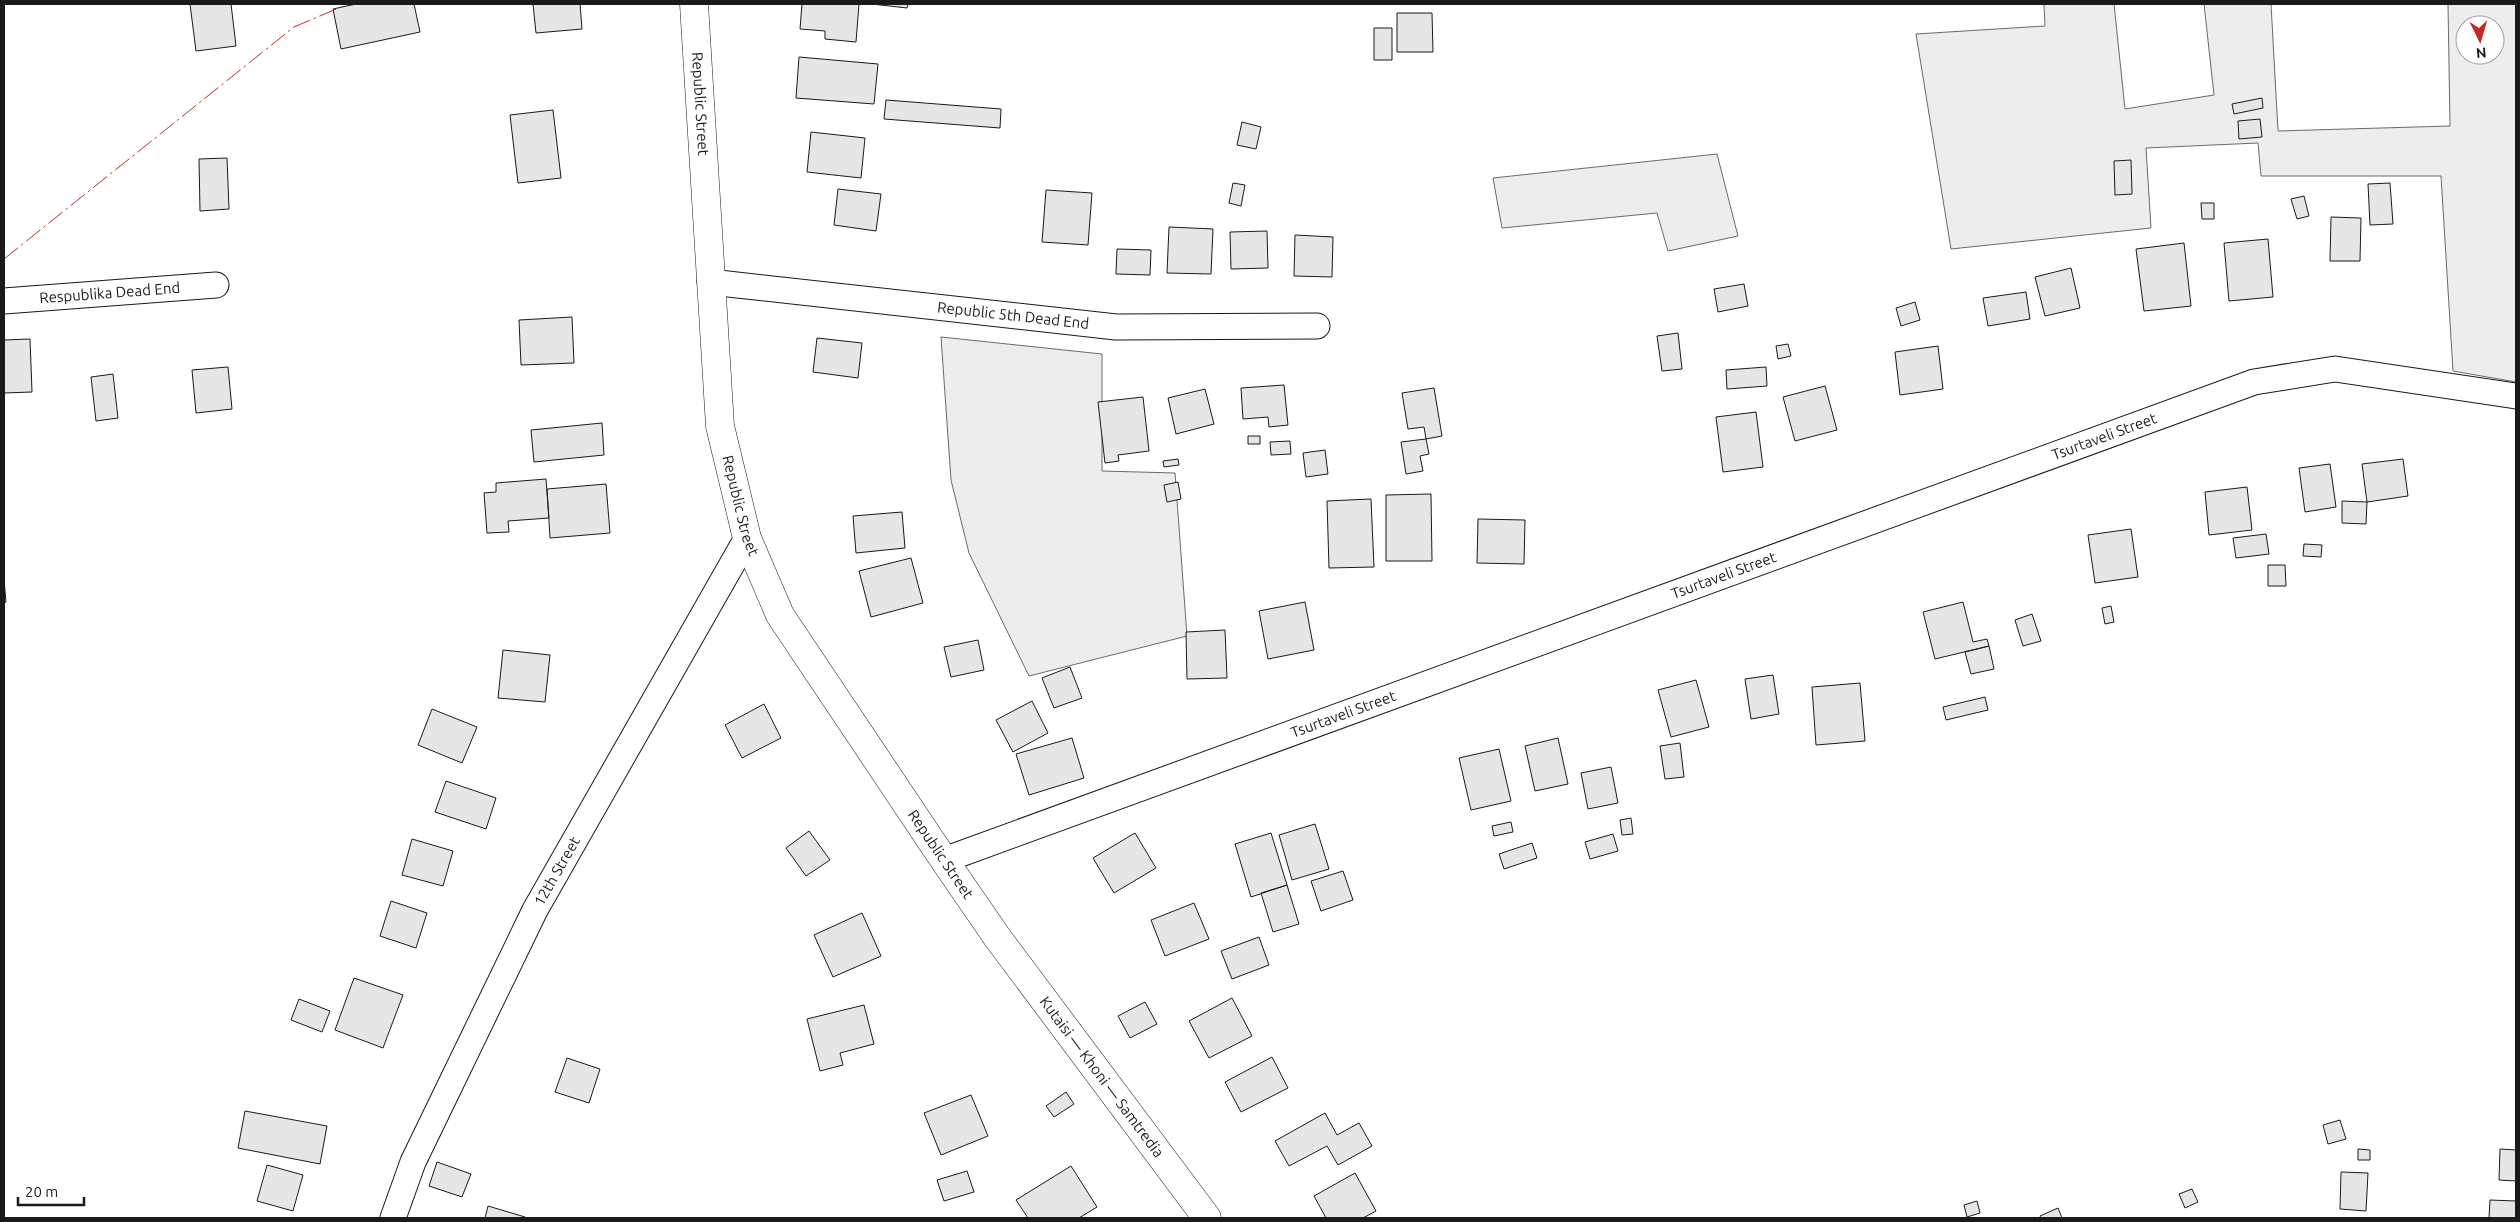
<svg xmlns="http://www.w3.org/2000/svg" width="2520" height="1222" font-family="Ubuntu,sans-serif">
	<style>
		.built { fill: #ededed; stroke: #6a6a6a; fill-rule: evenodd }
		.building { fill: #e6e6e6; stroke: #1a1a1a }
		.lines { fill: none; stroke-linecap: round; stroke-linejoin: round }
		.minor-casing { stroke: #1a1a1a; stroke-width: 27 }
		.major-casing { stroke: #1a1a1a; stroke-width: 29 }
		.minor { stroke: #fff; stroke-width: 25 }
		.major { stroke: #fff; stroke-width: 28 }
		.power { stroke: #c62828; stroke-width: 1; stroke-dasharray: 18 4 2.5 4; stroke-linecap: butt }
		.labels { text-anchor: middle; stroke-width: 4; stroke-linejoin: round; paint-order: stroke }
		.street-label { font-size: 15px; fill: #1a1a1a; stroke: #fff }
	</style>
	<rect width="100%" height="100%" fill="#fff"/>
	<path class="built" d="M2044 4H2114L2125 109 2214 95 2204 4H2271L2278 131 2450 126 2448 4H2516V382L2453 371 2441 176H2261L2258 143 2146 148 2151 228 1951 249 1916 34 2045 26ZM2465 25H2495V55H2465Z
		M1717 154 1738 236 1668 251 1657 213 1502 228 1493 178Z
		M941 337 1102 354V471L1175 473 1187 636 1029 676 969 553 951 480Z"/>
	<path class="building" d="M190 4H231L236 46 196 51Z
		M356 4H414L420 32 341 49 333 9Z
		M533 4H580L582 29 536 33Z
		M802 4H859L856 42 825 39V31L800 29Z
		M872 4H908L907 8Z
		M1397 13H1432L1433 52H1397Z
		M1374 28H1392V60H1374Z
		M799 57 878 64 874 104 796 98Z
		M2262 98 2263 108 2234 114 2232 104Z
		M886 100 1001 109 1000 128 884 119Z
		M553 110 561 178 518 183 510 115Z
		M2260 119 2262 137 2239 139 2238 121Z
		M1242 122 1261 127 1256 149 1237 145Z
		M811 132 865 138 861 178 807 172Z
		M227 158 229 209 200 211 199 159Z
		M2131 160 2132 194 2115 195 2114 161Z
		M1233 183 1245 185 1241 206 1229 203Z
		M2390 183 2393 224 2370 225 2368 184Z
		M838 189 881 194 876 231 834 225Z
		M1046 190 1092 193 1088 245 1042 242Z
		M2304 196 2309 216 2297 219 2291 199Z
		M2201 203H2214V219H2202Z
		M2331 217 2361 218 2360 261H2330Z
		M1169 227 1213 229 1211 274 1167 273Z
		M1267 231 1268 268 1231 269 1230 232Z
		M1295 235 1333 237 1332 277 1294 276Z
		M2268 239 2273 297 2229 301 2224 243Z
		M2184 243 2191 306 2144 311 2136 249Z
		M1117 249 1151 250 1150 275 1116 274Z
		M2071 268 2080 308 2045 316 2035 277Z
		M1744 284 1748 306 1718 312 1714 289Z
		M2026 292 2030 319 1988 326 1983 298Z
		M1915 302 1920 320 1901 326 1896 308Z
		M572 317 574 363 521 365 519 320Z
		M1678 333 1682 369 1662 371 1657 336Z
		M817 338 862 343 858 378 813 372Z
		M30 339 32 392 4 393V340Z
		M1788 344 1791 356 1778 359 1776 346Z
		M1938 346 1943 389 1900 395 1895 352Z
		M228 367 232 409 196 413 192 370Z
		M1766 367 1767 386 1727 389 1726 370Z
		M113 374 118 418 96 421 91 377Z
		M1284 385 1288 425 1269 427 1268 417 1243 419 1241 388Z
		M1825 386 1837 430 1795 441 1783 397Z
		M1434 388 1442 436 1426 439 1424 427 1408 429 1402 393Z
		M1205 389 1214 424 1176 434 1168 398Z
		M1143 397 1149 451 1118 455 1119 461 1105 463 1098 402Z
		M1756 412 1763 467 1723 472 1716 417Z
		M602 423 604 455 534 462 531 430Z
		M1248 436H1260V444H1248Z
		M1426 439 1429 454 1420 456 1423 471 1406 474 1401 442Z
		M1290 441 1291 454 1271 455 1270 442Z
		M1325 450 1328 474 1306 477 1303 453Z
		M1178 459 1179 465 1164 467 1163 461Z
		M2403 459 2408 496 2367 502 2362 464Z
		M2330 464 2336 507 2305 512 2299 468Z
		M546 479 549 518 508 521 509 532 487 533 484 493 496 492V483Z
		M1178 482 1181 499 1167 502 1164 485Z
		M606 484 610 533 550 538 547 489Z
		M2247 487 2252 530 2209 535 2205 492Z
		M1431 494 1432 561H1386V495Z
		M1371 499 1374 567 1329 568 1327 501Z
		M2342 501 2367 502 2366 524 2342 523Z
		M902 512 905 548 856 553 853 516Z
		M1478 519 1525 520 1524 564 1477 563Z
		M2131 529 2138 577 2095 583 2088 535Z
		M2266 534 2269 554 2236 558 2233 538Z
		M2304 544 2322 545 2321 557 2303 556Z
		M911 558 923 603 871 617 859 571Z
		M2268 565H2285L2286 586H2268Z
		M4 579 6 602 4 603Z
		M1305 602 1314 650 1268 659 1259 611Z
		M1963 602 1973 642 1987 639 1989 646 1935 659 1923 612Z
		M2111 606 2114 622 2105 624 2102 608Z
		M2032 614 2041 641 2023 646 2015 620Z
		M1225 630 1227 678 1187 679 1186 632Z
		M978 640 984 670 951 677 944 647Z
		M1989 646 1994 669 1971 674 1965 652Z
		M503 650 550 655 545 702 498 698Z
		M1070 667 1082 698 1054 708 1042 678Z
		M1773 675 1779 714 1751 719 1745 679Z
		M1696 680 1709 727 1671 737 1658 690Z
		M1860 683 1865 741 1816 745 1812 687Z
		M1985 697 1988 710 1946 720 1943 707Z
		M1032 701 1048 733 1013 752 996 720Z
		M764 704 781 738 742 758 725 725Z
		M432 709 477 727 462 763 418 745Z
		M1072 738 1084 778 1029 795 1016 754Z
		M1558 738 1568 784 1535 791 1525 746Z
		M1680 743 1684 777 1665 779 1660 746Z
		M1499 749 1511 801 1471 810 1459 758Z
		M1611 767 1618 803 1588 809 1581 773Z
		M446 781 496 798 486 829 435 812Z
		M1631 818 1633 834 1622 835 1620 820Z
		M1511 822 1513 832 1494 836 1492 826Z
		M1315 824 1329 869 1292 880 1279 835Z
		M809 831 830 860 806 876 786 848Z
		M1135 833 1156 868 1114 893 1093 858Z
		M1271 833 1287 885 1251 897 1235 844Z
		M1613 834 1618 851 1590 859 1585 842Z
		M412 839 453 851 443 886 402 875Z
		M1532 843 1537 858 1504 869 1499 854Z
		M1343 871 1353 900 1321 911 1311 881Z
		M1287 885 1299 924 1273 932 1261 893Z
		M391 901 427 913 416 948 380 936Z
		M1194 903 1209 939 1165 956 1151 920Z
		M862 913 881 956 833 977 814 935Z
		M1259 937 1269 965 1232 979 1221 951Z
		M354 978 403 995 383 1048 335 1030Z
		M1232 998 1252 1036 1209 1058 1189 1021Z
		M299 999 330 1011 322 1032 291 1020Z
		M1145 1002 1157 1024 1130 1038 1118 1016Z
		M864 1005 874 1044 840 1053 843 1065 820 1071 807 1019Z
		M1272 1057 1288 1088 1241 1112 1225 1082Z
		M567 1058 600 1069 589 1103 555 1092Z
		M1066 1092 1074 1104 1054 1117 1046 1106Z
		M971 1095 988 1136 941 1155 924 1113Z
		M245 1111 327 1126 320 1164 238 1148Z
		M1325 1113 1337 1135 1359 1123 1372 1146 1338 1165 1327 1146 1289 1166 1275 1141Z
		M2340 1120 2346 1139 2328 1144 2323 1125Z
		M2358 1149 2370 1150V1160H2358Z
		M2500 1149 2516 1150V1181L2499 1180Z
		M437 1162 471 1174 462 1197 429 1186Z
		M267 1165 303 1175 293 1211 257 1201Z
		M1071 1166 1097 1207 1079 1218H1028L1016 1200Z
		M967 1171 974 1192 944 1201 937 1180Z
		M2341 1172 2368 1173 2366 1211 2340 1209Z
		M1355 1173 1376 1211 1363 1218H1326L1314 1196Z
		M2192 1189 2198 1202 2185 1208 2179 1194Z
		M2490 1200 2516 1201V1218H2489Z
		M1977 1201 1980 1213 1967 1217 1964 1205Z
		M488 1206 525 1217 524 1218H485Z
		M2058 1208 2062 1218H2041L2040 1216Z"/>
	<g class="lines">
		<defs>
			<g id="minor">
				<path id="s1" d="M710 282 1116 327 1317 326"/>
				<path id="s2" d="M4 301 216 285"/>
				<path id="s3" d="M944 860 2254 382 2335 369 2516 396"/>
				<path id="s4" d="M393 1218 413 1162 535 910 747 538"/>
			</g>
			<g id="major">
				<path id="s5" d="M694 4 720 426 747 538 780 615 944 860 997 937 1207 1218"/>
			</g>
		</defs>
		<use href="#minor" class="minor-casing"/>
		<use href="#major" class="major-casing"/>
		<use href="#minor" class="minor"/>
		<use href="#major" class="major"/>
		<path class="power" d="M4 259 294 27 348 4"/>
	</g>
	<g class="labels">
		<g class="street-label">
			<text dy="5" stroke="none"><textPath href="#s5" startOffset="100">Republic Street</textPath></text>
			<text dy="5" stroke="none"><textPath href="#s2" startOffset="106">Respublika Dead End</textPath></text>
			<text dy="5" stroke="none"><textPath href="#s1" startOffset="305">Republic 5th Dead End</textPath></text>
			<text dy="5" stroke="none"><textPath href="#s3" startOffset="1235">Tsurtaveli Street</textPath></text>
			<text dy="5" stroke="none"><textPath href="#s5" startOffset="505">Republic Street</textPath></text>
			<text dy="5" stroke="none"><textPath href="#s3" startOffset="830">Tsurtaveli Street</textPath></text>
			<text dy="5" stroke="none"><textPath href="#s3" startOffset="425">Tsurtaveli Street</textPath></text>
			<text dy="5" stroke="none"><textPath href="#s5" startOffset="910">Republic Street</textPath></text>
			<text dy="5" stroke="none"><textPath href="#s4" startOffset="384">12th Street</textPath></text>
			<text dy="5" stroke="none"><textPath href="#s5" startOffset="1185">Kutaisi — Khoni — Samtredia</textPath></text>
		</g>
	</g>
	<rect width="2520" height="1222" fill="none" stroke="#1a1a1a" stroke-width="10"/>
	<g transform="translate(2480 40) rotate(175)"><circle r="24" fill="#ffffff" stroke="#a3a3a3"/>
	<path d="M0-4L9 19L0 12L-9 19Z" fill="#c62828"/>
	<text y="-8" font-size="14" font-weight="bold" text-anchor="middle" fill="#1a1a1a">N</text>
	</g>
	<path d="M18 1197v8h66v-8" fill="none" stroke="#1a1a1a" stroke-width="2.5"/>
	<text x="25" y="1197" font-size="15" fill="#1a1a1a" stroke="#ffffff" stroke-width="4" paint-order="stroke">20 m</text>
</svg>
